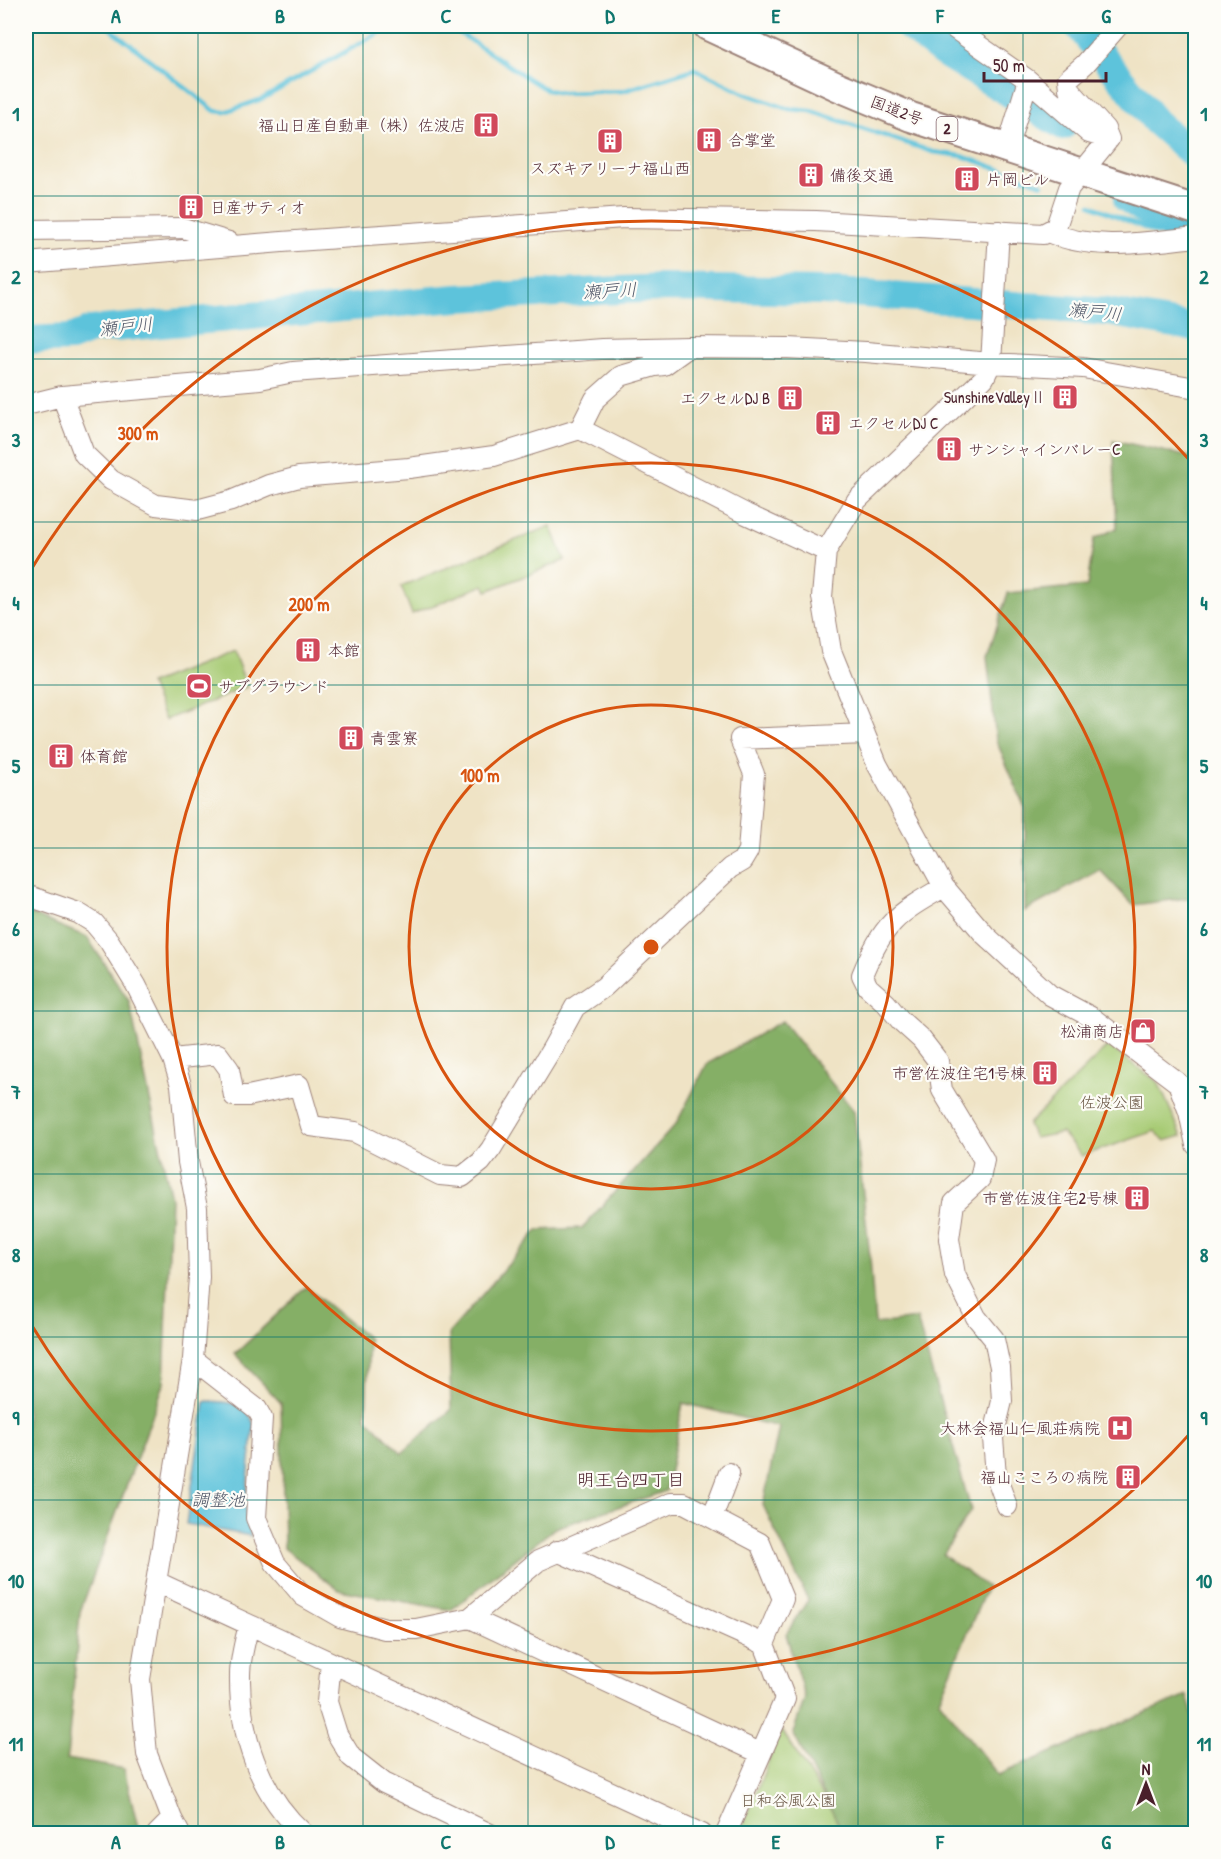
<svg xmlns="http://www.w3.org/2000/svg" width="1221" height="1859" font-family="'Patrick Hand','Klee One',sans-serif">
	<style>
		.green { fill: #a7cb75; stroke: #787550; stroke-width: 1.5 }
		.forest { fill: #85af66; stroke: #686748; stroke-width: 1.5 }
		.water { fill: #5dc3db; stroke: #547183; stroke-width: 1.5 }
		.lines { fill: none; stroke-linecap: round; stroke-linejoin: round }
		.stream { stroke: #5dc3db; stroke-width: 4.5 }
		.river { stroke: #5dc3db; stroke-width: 28 }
		.minor-casing { stroke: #9c8178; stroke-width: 22 }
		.highway-casing { stroke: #9c8178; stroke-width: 32 }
		.minor { stroke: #fff; stroke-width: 20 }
		.highway { stroke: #fff; stroke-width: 28 }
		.grid { fill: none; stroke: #0f766e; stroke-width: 1.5; stroke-opacity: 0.55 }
		.ring { fill: none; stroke: #d8530f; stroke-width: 3 }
		.labels { text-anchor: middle; stroke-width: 4.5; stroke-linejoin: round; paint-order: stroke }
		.shield { fill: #fdfcf7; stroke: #806168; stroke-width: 1.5 }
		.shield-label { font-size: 15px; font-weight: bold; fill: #4a1f2b }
		.street-label { font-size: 16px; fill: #4a1f2b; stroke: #fdfcf7 }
		.poi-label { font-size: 16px; fill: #4a1f2b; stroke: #fdfcf7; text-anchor: start }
		.park-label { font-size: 16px; fill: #665341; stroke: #fdfcf7 }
		.water-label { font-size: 18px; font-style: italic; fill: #515869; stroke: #fdfcf7 }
		.neighbourhood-label { font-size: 18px; fill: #4a1f2b; stroke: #fdfcf7 }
		.centre { fill: #d8530f; stroke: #fdfcf7; stroke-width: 3 }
		.ring-label { font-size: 18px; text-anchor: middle; font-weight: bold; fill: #d8530f; stroke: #fdfcf7; stroke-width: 4.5; stroke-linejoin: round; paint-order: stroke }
		.neatline { fill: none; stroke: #0f766e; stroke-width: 2 }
		.grid-label { font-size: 20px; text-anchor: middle; font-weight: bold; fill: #0f766e }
	</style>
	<rect width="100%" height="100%" fill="#fdfcf7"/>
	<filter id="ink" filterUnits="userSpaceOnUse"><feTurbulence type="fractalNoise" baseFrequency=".0167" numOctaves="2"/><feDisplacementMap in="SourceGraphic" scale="12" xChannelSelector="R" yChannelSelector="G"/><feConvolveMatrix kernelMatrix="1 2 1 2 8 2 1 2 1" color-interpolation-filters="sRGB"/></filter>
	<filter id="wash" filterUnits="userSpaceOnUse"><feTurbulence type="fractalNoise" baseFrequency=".008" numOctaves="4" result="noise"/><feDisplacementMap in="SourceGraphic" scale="24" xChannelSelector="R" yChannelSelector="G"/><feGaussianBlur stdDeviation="1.35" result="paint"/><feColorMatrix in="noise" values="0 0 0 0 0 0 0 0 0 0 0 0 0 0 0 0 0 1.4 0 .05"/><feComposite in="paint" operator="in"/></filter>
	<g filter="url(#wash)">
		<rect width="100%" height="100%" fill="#efe3c5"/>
		<path class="green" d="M551 526 565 560 487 591 484 585 412 614 401 586Z
			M233 651 247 687 165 720 150 684Z
			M1108 1046 1158 1082 1182 1136 1165 1141 1155 1131 1082 1156 1062 1133 1034 1138 1028 1124Z
			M781 1729 834 1813 844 1833 740 1834Z"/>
		<path class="forest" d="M1113 440 1195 458V897L1133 905 1100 870 1025 911V808L996 740 987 656 1008 593 1087 586 1094 539 1117 528Z
			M26 912 87 937 129 1001 171 1198 164 1384 80 1612 67 1759 124 1769 138 1827 133 1833H26Z
			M782 1021 854 1111 870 1257 875 1324 917 1319 971 1510 943 1555 987 1587 939 1700 998 1775 1187 1695 1195 1723V1833H843L793 1733 805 1698 786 1634 808 1600 763 1505 779 1427 683 1403 666 1491 555 1528 451 1610 339 1590 284 1548 281 1403 235 1354 306 1287 369 1339 366 1417 402 1453 451 1410 449 1333 538 1230 582 1228 676 1124 707 1064Z"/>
		<path class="water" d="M205 1401C227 1402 245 1400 254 1424L245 1508 251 1536 186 1524Z"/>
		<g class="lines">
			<path class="stream" d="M107 26 215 111 225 112 262 99 391 26
				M449 26 529 79 547 90 562 93 623 91 695 69 746 94 789 109 811 111 933 152 962 156 1042 184
				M1091 205 1158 234"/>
			<path class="river" d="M908 26 943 53 1063 126
				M1078 26 1156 122 1196 157
				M1127 199 1196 243
				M26 340 71 338 91 330 457 298 663 288 823 291 1108 312 1196 328"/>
		</g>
	</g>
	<g filter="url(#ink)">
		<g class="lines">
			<defs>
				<path id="minor" d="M951 26 1028 80 1007 149
					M1028 80 1089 133 1109 139
					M1109 139 1105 129 1069 89 1068 79 1085 64 1118 26
					M26 230 183 228 229 242
					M999 231 991 363 984 378 857 500 826 551 822 597 831 651 877 764 944 887 985 935 1050 995 1091 1017 1178 1083 1189 1112 1196 1145
					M1048 232C1094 252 1147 242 1196 237
					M26 263 282 242 624 218 816 221 1043 234 1056 227 1069 188 1109 139
					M62 396 84 454 111 480 156 505 197 510 231 501 269 485 299 477 409 468 494 456 580 429 595 399 621 376 655 366 664 365 689 347
					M26 405 62 396 260 379 293 372 602 349 689 347 788 348 866 352 991 363 1083 368 1196 388
					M580 429 746 514 826 551
					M944 887C896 914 883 924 862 975L868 987 886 1003 901 1021 921 1039 938 1061 942 1090 984 1160 980 1179 954 1203 949 1239 955 1275 976 1317 994 1339 1000 1367 1002 1401 993 1438 996 1476 1007 1506
					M26 895 78 913 94 923 109 941 136 985 173 1059 181 1085 188 1162 197 1208 199 1277 193 1359 140 1679 147 1754 172 1819 180 1834
					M173 1059 218 1054 229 1069 234 1096H248L299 1085 311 1126 355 1132 440 1175 462 1177 481 1162 491 1149 552 1049 575 1007 604 987 730 868 742 861 748 851 754 774 740 739 865 734
					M193 1359 257 1409 262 1418 256 1518 275 1563 303 1596 340 1617 385 1629H416L470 1618 538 1561 671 1503H684L760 1543 783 1599 764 1644 785 1699 726 1834
					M712 1518 729 1473
					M557 1551 764 1644
					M157 1582 702 1834
					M470 1618 760 1753
					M249 1625C245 1641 240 1658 240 1675 239 1735 259 1793 304 1834
					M331 1663 327 1702 337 1734 351 1757 384 1783 490 1834
					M157 1834 172 1819"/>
				<path id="highway" d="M708 26 837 86 911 117 1196 210"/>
			</defs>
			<use href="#minor" class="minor-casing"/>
			<use href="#highway" class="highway-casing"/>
			<use href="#minor" class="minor"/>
			<use href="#highway" class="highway"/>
		</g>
	</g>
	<path class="grid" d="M198 26V1834M363 26V1834M528 26V1834M693 26V1834M858 26V1834M1023 26V1834M26 196H1196M26 359H1196M26 522H1196M26 685H1196M26 848H1196M26 1011H1196M26 1174H1196M26 1337H1196M26 1500H1196M26 1663H1196"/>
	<g class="ring">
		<circle cx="651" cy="947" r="242"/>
		<circle cx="651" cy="947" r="484"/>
		<path d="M1195 1428A726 726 0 0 1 29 1321M29 573A726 726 0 0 1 1195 466"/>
	</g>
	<defs>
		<symbol id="building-square" viewBox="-11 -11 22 22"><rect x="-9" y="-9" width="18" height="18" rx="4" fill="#d1495b" stroke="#fdfcf7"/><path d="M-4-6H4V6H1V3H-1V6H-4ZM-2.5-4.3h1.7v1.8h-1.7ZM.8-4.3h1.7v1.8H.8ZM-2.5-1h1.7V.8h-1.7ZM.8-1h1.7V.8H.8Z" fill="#fff"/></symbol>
		<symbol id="stadium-square" viewBox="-11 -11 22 22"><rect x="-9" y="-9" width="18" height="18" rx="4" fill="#d1495b" stroke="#fdfcf7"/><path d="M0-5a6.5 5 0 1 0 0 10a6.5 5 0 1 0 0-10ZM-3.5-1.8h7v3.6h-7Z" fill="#fff"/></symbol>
		<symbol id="shop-square" viewBox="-11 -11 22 22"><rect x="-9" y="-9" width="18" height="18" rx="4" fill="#d1495b" stroke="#fdfcf7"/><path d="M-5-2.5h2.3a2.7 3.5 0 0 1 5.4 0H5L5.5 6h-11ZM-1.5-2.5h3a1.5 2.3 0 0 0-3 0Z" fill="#fff"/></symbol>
		<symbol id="hospital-square" viewBox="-11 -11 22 22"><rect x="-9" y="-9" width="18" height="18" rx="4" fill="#d1495b" stroke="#fdfcf7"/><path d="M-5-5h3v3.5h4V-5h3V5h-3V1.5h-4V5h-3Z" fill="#fff"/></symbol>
	</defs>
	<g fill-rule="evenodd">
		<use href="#building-square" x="471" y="110" width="30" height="30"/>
		<use href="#building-square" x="694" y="125" width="30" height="30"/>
		<use href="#building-square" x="595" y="126" width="30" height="30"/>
		<use href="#building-square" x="796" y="160" width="30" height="30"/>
		<use href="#building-square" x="952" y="164" width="30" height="30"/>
		<use href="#building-square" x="176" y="192" width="30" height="30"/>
		<use href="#building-square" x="1050" y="382" width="30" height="30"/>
		<use href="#building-square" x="775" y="383" width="30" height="30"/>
		<use href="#building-square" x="813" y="408" width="30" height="30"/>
		<use href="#building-square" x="934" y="434" width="30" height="30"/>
		<use href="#building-square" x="293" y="635" width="30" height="30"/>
		<use href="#stadium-square" x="184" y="671" width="30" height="30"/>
		<use href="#building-square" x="336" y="723" width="30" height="30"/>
		<use href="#building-square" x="46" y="741" width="30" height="30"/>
		<use href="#shop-square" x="1128" y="1016" width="30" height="30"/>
		<use href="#building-square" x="1030" y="1058" width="30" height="30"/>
		<use href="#building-square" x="1122" y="1183" width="30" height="30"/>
		<use href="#hospital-square" x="1105" y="1413" width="30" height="30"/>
		<use href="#building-square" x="1113" y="1462" width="30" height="30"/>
	</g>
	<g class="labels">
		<rect class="shield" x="936.5" y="117" width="21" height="24" rx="4.5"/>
		<g class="shield-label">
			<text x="947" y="134">2</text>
		</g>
		<g class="street-label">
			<text transform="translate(897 110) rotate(21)" y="6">国道2号</text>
		</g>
		<g class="poi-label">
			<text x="466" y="131" text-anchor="end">福山日産自動車（株）佐波店</text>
			<text x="728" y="146">合掌堂</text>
			<text x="610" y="174" text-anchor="middle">スズキアリーナ福山西</text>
			<text x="830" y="181">備後交通</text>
			<text x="986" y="185">片岡ビル</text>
			<text x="210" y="213">日産サティオ</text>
			<text x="1046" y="403" text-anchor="end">SunshineValleyⅡ</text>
			<text x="770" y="404" text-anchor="end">エクセルDJ B</text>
			<text x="848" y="429">エクセルDJ C</text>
			<text x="968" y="455">サンシャインバレーC</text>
			<text x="328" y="656">本館</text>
			<text x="218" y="692">サブグラウンド</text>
			<text x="370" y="744">青雲寮</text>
			<text x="80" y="762">体育館</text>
			<text x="1124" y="1037" text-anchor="end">松浦商店</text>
			<text x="1026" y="1079" text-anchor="end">市営佐波住宅1号棟</text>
			<text x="1118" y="1204" text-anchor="end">市営佐波住宅2号棟</text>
			<text x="1100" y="1434" text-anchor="end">大林会福山仁風荘病院</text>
			<text x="1108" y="1483" text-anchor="end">福山こころの病院</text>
		</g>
		<g class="park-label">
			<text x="1112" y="1108">佐波公園</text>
			<text x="788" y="1806">日和谷風公園</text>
		</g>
		<g class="water-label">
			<text transform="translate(610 291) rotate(-3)" y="6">瀬戸川</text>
			<text transform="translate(1095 312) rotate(6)" y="6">瀬戸川</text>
			<text transform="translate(126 327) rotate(-6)" y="6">瀬戸川</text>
			<text x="218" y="1506">調整池</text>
		</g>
		<g class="neighbourhood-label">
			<text x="631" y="1486">明王台四丁目</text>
		</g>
	</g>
	<circle cx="651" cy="947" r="9" class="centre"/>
	<g class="ring-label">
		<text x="138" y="440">300 m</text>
		<text x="309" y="611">200 m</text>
		<text x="480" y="782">100 m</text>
	</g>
	<rect width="1221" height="1859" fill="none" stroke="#fdfcf7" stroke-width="66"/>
	<g transform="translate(1146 1784)" stroke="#fdfcf7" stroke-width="4.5" paint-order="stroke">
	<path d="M0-4.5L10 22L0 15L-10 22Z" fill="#4a1f2b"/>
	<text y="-9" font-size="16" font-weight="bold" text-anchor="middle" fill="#4a1f2b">N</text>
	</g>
	<path d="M984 72v9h122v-9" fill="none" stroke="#4a1f2b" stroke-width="3"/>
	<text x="993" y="72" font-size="18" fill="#4a1f2b" stroke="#fdfcf7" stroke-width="4.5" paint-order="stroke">50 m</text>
	<rect x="33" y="33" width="1155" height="1793" class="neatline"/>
	<g class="grid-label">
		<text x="116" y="23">A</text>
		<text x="280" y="23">B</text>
		<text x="446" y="23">C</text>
		<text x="610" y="23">D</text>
		<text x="776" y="23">E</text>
		<text x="940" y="23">F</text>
		<text x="1106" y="23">G</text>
		<text x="16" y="121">1</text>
		<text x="1204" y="121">1</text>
		<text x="16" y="284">2</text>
		<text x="1204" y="284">2</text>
		<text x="16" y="447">3</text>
		<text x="1204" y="447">3</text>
		<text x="16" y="610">4</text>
		<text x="1204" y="610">4</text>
		<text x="16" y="773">5</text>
		<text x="1204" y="773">5</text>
		<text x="16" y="936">6</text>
		<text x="1204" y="936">6</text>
		<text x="16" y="1099">7</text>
		<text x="1204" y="1099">7</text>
		<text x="16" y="1262">8</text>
		<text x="1204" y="1262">8</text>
		<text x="16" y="1425">9</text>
		<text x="1204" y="1425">9</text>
		<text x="16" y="1588">10</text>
		<text x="1204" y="1588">10</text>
		<text x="16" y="1751">11</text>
		<text x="1204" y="1751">11</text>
		<text x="116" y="1849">A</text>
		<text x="280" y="1849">B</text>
		<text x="446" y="1849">C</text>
		<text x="610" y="1849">D</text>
		<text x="776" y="1849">E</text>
		<text x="940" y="1849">F</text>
		<text x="1106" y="1849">G</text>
	</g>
</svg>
